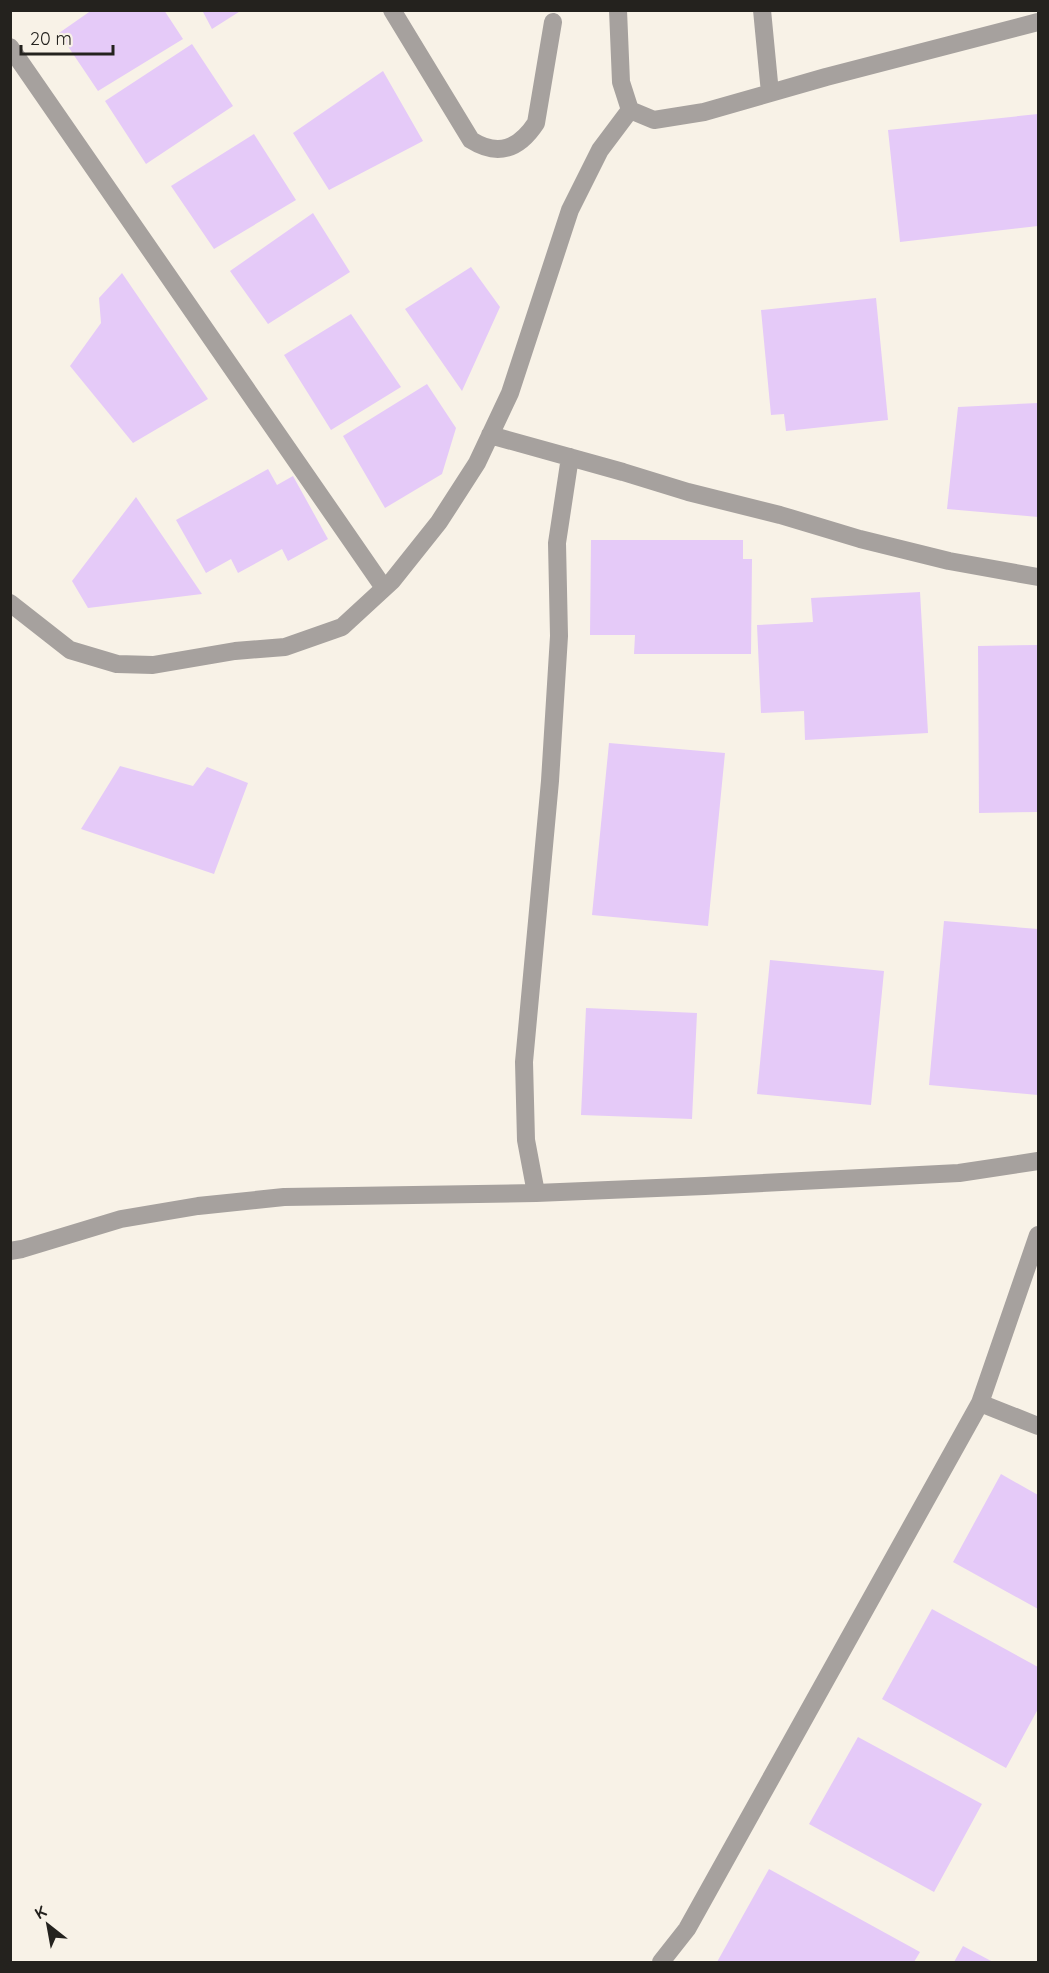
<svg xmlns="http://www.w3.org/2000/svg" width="1049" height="1973" font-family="Quicksand,sans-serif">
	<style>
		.building { fill: #e5caf8 }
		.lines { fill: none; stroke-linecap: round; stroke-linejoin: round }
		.street { stroke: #a6a19e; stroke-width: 18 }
	</style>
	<rect width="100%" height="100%" fill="#f8f2e7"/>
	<path class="building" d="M92 10H164L183 39 98 91 59 33Z
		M202 10H242L212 29Z
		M192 44 233 106 146 164 105 101Z
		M383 71 423 141 329 190 293 133Z
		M1038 114V226L900 242 888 130Z
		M254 134 296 200 214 249 171 186Z
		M313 213 350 272 268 324 230 271Z
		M471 267 500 307 462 391 405 309Z
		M122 273 208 399 133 443 70 366 101 323 99 298Z
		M876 298 888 420 786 431 784 414 771 415 761 310Z
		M351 314 401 387 331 430 284 355Z
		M427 384 456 428 442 474 385 508 343 436Z
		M1038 403V517L947 509 958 407Z
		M268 469 277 485 293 476 328 539 288 561 282 549 238 573 231 559 206 573 176 520Z
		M136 497 202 594 88 608 72 581Z
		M591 540H743V559H752L751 654H634L635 635H590Z
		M920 592 928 733 805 740 804 711 761 713 757 625 813 622 811 598Z
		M1038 645V812L979 813 978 646Z
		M609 743 725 753 708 926 592 915Z
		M120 766 193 786 207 767 248 783 214 874 81 829Z
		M944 921 1038 929V1095L929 1085Z
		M770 960 884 971 871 1105 757 1094Z
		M586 1008 697 1013 692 1119 581 1115Z
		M1001 1474 1038 1495V1609L953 1562Z
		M932 1609 1038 1667V1709L1006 1768 882 1699Z
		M858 1737 982 1804 934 1892 809 1824Z
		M769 1869 920 1952 914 1962H717Z
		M963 1946 993 1962H954Z"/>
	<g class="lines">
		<path class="street" d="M392 10 471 140C498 157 519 149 536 123L553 22
			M618 10 621 82 630 110 654 120 704 112 826 77 1038 22
			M762 10 770 93
			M10 47 384 588
			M490 435 623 472 688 492 780 515 860 539 949 561 1038 577
			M10 603 70 650 117 664 153 665 235 651 285 647 342 627 392 581 439 522 477 463 510 393 570 210 600 150 630 110
			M536 1193 526 1140 524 1062 550 781 559 636 557 543 570 457
			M10 1251 22 1249 121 1219 198 1206 284 1197 536 1193 705 1186 959 1173 1038 1161
			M980 1403 1038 1426
			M661 1962 687 1929 980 1403 1038 1235"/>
	</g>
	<rect width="1049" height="1973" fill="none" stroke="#24221e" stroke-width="24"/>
	<g transform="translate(48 1925) rotate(329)" stroke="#f8f2e7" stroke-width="4.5" paint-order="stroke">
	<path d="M0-4.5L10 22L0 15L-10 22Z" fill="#24221e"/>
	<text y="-9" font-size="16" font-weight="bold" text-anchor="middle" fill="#24221e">K</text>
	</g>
	<path d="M21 45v9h92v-9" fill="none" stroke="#24221e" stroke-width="3"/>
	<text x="30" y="45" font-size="18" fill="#24221e" stroke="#f8f2e7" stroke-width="4.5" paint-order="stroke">20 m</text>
</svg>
